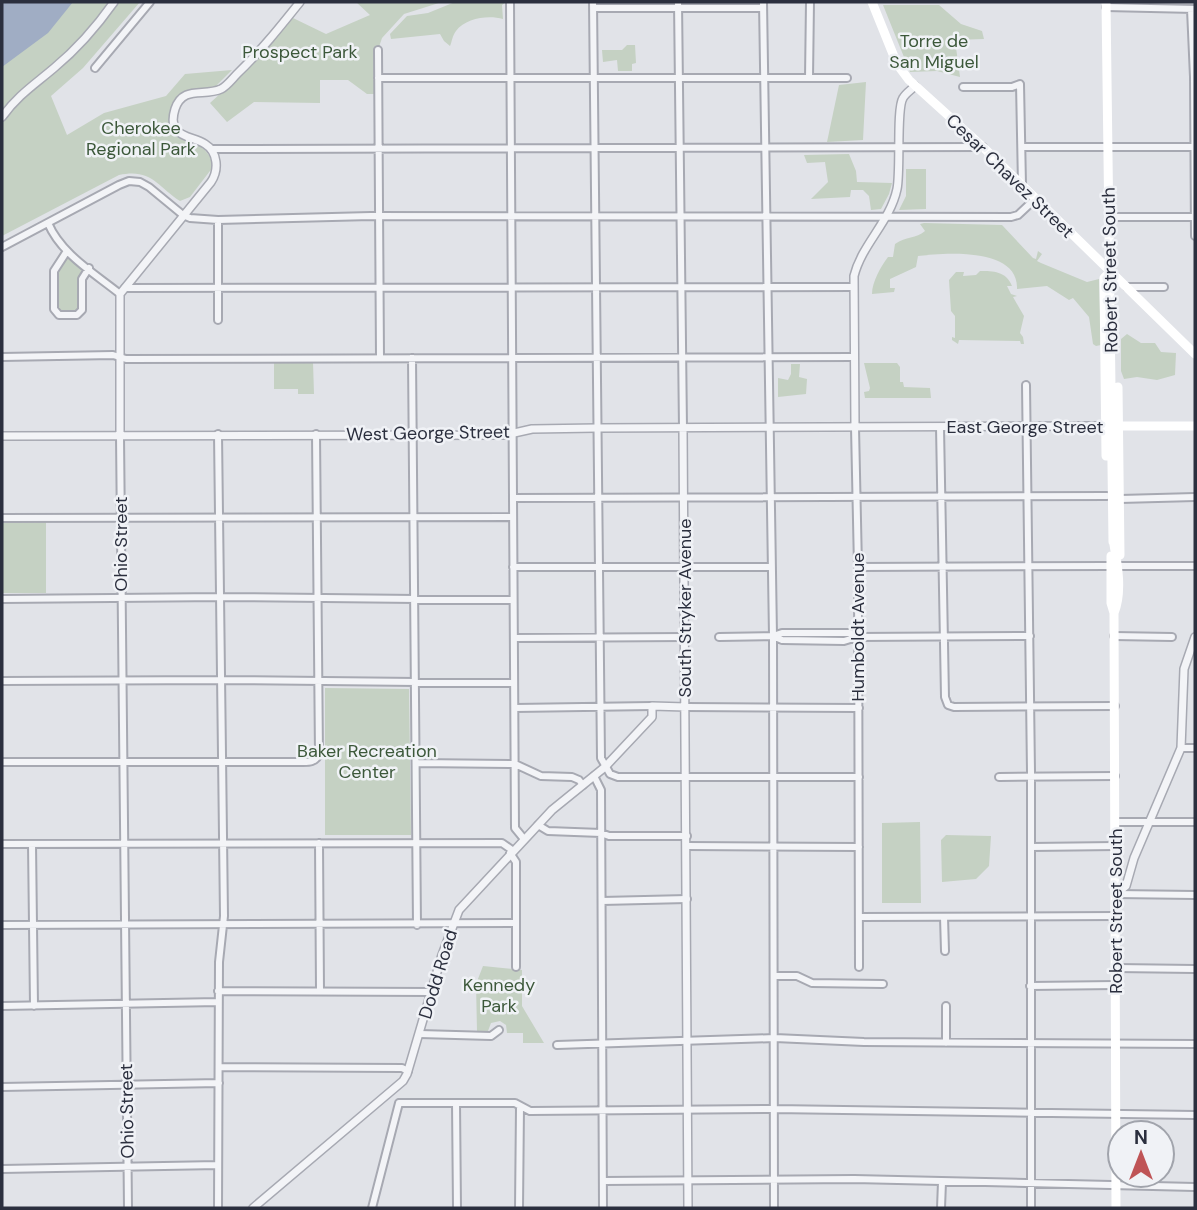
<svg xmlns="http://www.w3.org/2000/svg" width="1197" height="1210" font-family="'DM Sans',sans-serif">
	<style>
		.green { fill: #c5d1c3 }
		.water { fill: #a0adc4 }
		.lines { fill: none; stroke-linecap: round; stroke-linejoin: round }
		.minor-casing { stroke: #a7a9b2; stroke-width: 10 }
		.tertiary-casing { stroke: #a7a9b2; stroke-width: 10 }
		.minor { stroke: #f3f4f7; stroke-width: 6 }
		.tertiary { stroke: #f3f4f7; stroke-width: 7 }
		.secondary { stroke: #fff; stroke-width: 9 }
		.secondary-bridge { stroke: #fff; stroke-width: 9 }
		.labels { text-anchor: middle; stroke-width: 5; stroke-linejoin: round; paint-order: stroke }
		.park-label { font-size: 18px; fill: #3c583a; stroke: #f0f2f6 }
		.street-label { font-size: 18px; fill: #2b2f3e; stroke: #f0f2f6 }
	</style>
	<rect width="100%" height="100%" fill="#e1e3e8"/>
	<path class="green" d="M2 2H140L83 68 51 96 67 135 104 113 166 96 185 74 232 70 214 88 196 89 184 93 170 120 178 137C195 143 210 147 213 167L190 197 180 201C157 186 151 168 119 175L2 236Z
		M356 2H442L404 14 382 38 378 50V94H367L348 80H320V103L254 102 227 122 210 103 258 59 293 18 326 34 370 15Z
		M455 2H506L502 5 503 19C488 15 466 18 456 31 452 36 452 42 450 46L444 41 440 34 391 39 390 34 407 16 428 13Z
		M883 5H939L961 24 982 31 984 39 955 40 960 77 937 71 910 72Z
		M627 45H635L636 63 632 64V71H618L617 60 603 62 602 50H622Z
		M866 82 863 140 827 142 839 85Z
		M849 154 856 171 857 182 892 183 889 194 881 209 871 210 869 196 863 190H851L850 197 811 199 828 182 825 162 807 163 804 155Z
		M906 169H926V209L899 210 906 196Z
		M924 223 1002 225 1033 258 1036 259 1038 251 1042 254 1037 261 1041 263 1087 282 1099 279 1101 345 1096 346 1093 344 1089 317 1073 298 1069 300 1047 286 1017 289C1019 247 945 253 918 256L916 267 890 279V288H895L894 292 872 294C872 282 881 266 888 257H893L895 244C906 236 916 239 925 231L920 224Z
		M68 256 82 267 79 279V309L76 311 63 312 58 309 57 304V269Z
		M980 271C993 271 1006 271 1012 286H1007L1011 294 1017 296 1013 297 1024 316 1020 333 1023 337 1024 344H1021L1020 341 959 340 958 344 952 340V337L955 338V316L951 311 949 280 956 272H964L963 276 976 275Z
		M1127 334 1141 343H1155L1161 352 1176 353 1175 375 1157 380 1137 377 1124 379 1121 371V339Z
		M274 361 313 362 314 394H298V389H274Z
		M864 363H897L900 367V382H903L904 387 930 388 931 398H865L864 392 869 391 870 388Z
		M791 364H800L799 377 807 379 806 394 778 397V378L788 380 791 374Z
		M2 521H46V593H2Z
		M325 688 409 689 411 835H325Z
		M920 822 921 903H882V823Z
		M946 835 991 836 989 866 976 879 942 882 941 840Z
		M483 966 522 970V1006L544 1043H523V1033H507L506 1025 500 1021 491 1023 488 1031H477L476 984Z"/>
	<path class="water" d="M2 2H73L48 33 2 67Z"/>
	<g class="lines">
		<defs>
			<path id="minor" d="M510 2 515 828 524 839
				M593 2 601 758 610 774 618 777H859
				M678 2 683 428
				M763 2 773 636 774 1208
				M1106 7 1195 9
				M593 8H763
				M1191 9 1194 77 1195 236
				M378 50 380 358
				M95 68 150 2
				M378 78H847
				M809 78 810 2
				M963 87H1012L1020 84 1022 185
				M1022 147H1195
				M211 149 983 147
				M1110 217H1195
				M218 220V320
				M48 223C61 254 94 273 120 294
				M2 247 119 185 129 181 140 182 149 187 183 215 190 218 218 220 371 216 1011 217 1018 215 1034 200
				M67 251 54 271V309L59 315H77L82 310V279L89 268
				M1127 287H1164
				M125 288 853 287
				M2 357 113 355 126 359 854 357
				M412 358 417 925
				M1026 385 1031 772V1208
				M855 427 858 567 859 967
				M940 427 945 697 948 705 954 707 1115 706
				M120 436 128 1208
				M513 498 1107 496
				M1120 499 1195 497
				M2 518 513 517
				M1120 566H1195
				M513 567H772
				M858 567 1108 566
				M2 599 222 597 513 600
				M773 636 782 640 844 641 857 637 1030 636
				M1114 636 1172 637
				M719 637 773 636 782 633H850L857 637
				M514 638 686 637
				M2 681 221 680 514 683
				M686 707 859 708
				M515 708 652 706
				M1181 748H1195
				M2 762H300C308 762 315 763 319 754L316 434
				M417 763 515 764 541 776 572 777 579 780 583 785
				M594 776 601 790 603 1208
				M999 777 1115 776
				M1116 822H1195
				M538 825 548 831 601 833 609 836H687
				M319 843 320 991
				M2 844 502 843 512 850
				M32 844 34 1006
				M687 846 859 847
				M1031 847 1116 846
				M510 853 516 862V967
				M1116 894 1195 895
				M602 901 687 899
				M860 917 1116 916
				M944 917 945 951
				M2 925 516 923
				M1116 968 1195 969
				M774 976H797L812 983 883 984
				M1030 986 1116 985
				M218 991 432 992
				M2 1006 218 1002
				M946 1006V1043
				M420 1034 491 1036 499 1030
				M557 1045 775 1038 864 1042 1195 1044
				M219 1067 402 1068 408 1071
				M2 1087 219 1083
				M399 1103H515L530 1111 774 1109 1195 1115
				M456 1103 457 1208
				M2 1169 218 1165
				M604 1181 854 1179 1195 1187
				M218 1208 219 962 224 916 218 434
				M372 1208 399 1103
				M519 1208 520 1107
				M941 1208 942 1182"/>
			<path id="tertiary" d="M2 117C18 95 34 85 54 68 77 49 97 26 114 2
				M855 427 854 276C862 244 890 222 897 189 901 170 896 109 903 98 906 93 911 90 915 86
				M683 428 688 1208
				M2 436 505 435 532 429 597 428 1106 426
				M120 436V294L211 182C219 170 218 152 205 144 191 135 166 138 175 109 183 85 204 97 221 89 227 86 232 79 237 74 260 52 280 27 300 2
				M1116 894 1126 886 1134 858 1181 748 1184 669 1195 637
				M253 1208 403 1081 407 1074 442 955 459 910 552 810 605 767 652 717V706L686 707"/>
		</defs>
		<use href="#minor" class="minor-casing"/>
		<use href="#tertiary" class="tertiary-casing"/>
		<use href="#minor" class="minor"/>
		<use href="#tertiary" class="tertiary"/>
		<path class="secondary" d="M872 2 897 64 909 80 983 147 1195 354
			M1106 2 1113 542
			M1118 387 1120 555
			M1117 426H1195
			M1106 456 1104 283V278L1111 271
			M1113 539C1117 562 1123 591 1114 613L1116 1208
			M1111 556V603L1114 613"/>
		<path class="secondary-bridge" d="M1107 426H1117"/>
	</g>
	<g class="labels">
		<g class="park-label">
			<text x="934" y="47">Torre de<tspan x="934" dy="21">San Miguel</tspan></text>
			<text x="300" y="58">Prospect Park</text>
			<text x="141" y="134">Cherokee<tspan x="141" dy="21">Regional Park</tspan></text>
			<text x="367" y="757">Baker Recreation<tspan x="367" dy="21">Center</tspan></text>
			<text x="499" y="991">Kennedy<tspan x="499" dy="21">Park</tspan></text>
		</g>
		<g class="street-label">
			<text transform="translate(1010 176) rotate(44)" y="6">Cesar Chavez Street</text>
			<text transform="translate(1110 270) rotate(-91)" y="6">Robert Street South</text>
			<text x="1025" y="433">East George Street</text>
			<text transform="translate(428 433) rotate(-1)" y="6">West George Street</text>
			<text transform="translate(121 544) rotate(-90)" y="6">Ohio Street</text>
			<text transform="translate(685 608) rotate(-90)" y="6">South Stryker Avenue</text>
			<text transform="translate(858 627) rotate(-90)" y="6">Humboldt Avenue</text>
			<text transform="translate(1116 911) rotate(-90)" y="6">Robert Street South</text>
			<text transform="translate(438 974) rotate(-73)" y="6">Dodd Road</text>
			<text transform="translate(127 1111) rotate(-91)" y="6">Ohio Street</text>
		</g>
	</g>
	<rect width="1197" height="1210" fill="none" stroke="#2b2f3e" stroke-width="7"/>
	<g transform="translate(1141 1154)"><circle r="33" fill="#f0f2f6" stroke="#a1a4ac" stroke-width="2"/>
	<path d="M0-5L12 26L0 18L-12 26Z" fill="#bf5456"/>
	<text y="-10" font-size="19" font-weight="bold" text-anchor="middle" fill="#2b2f3e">N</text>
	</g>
</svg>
